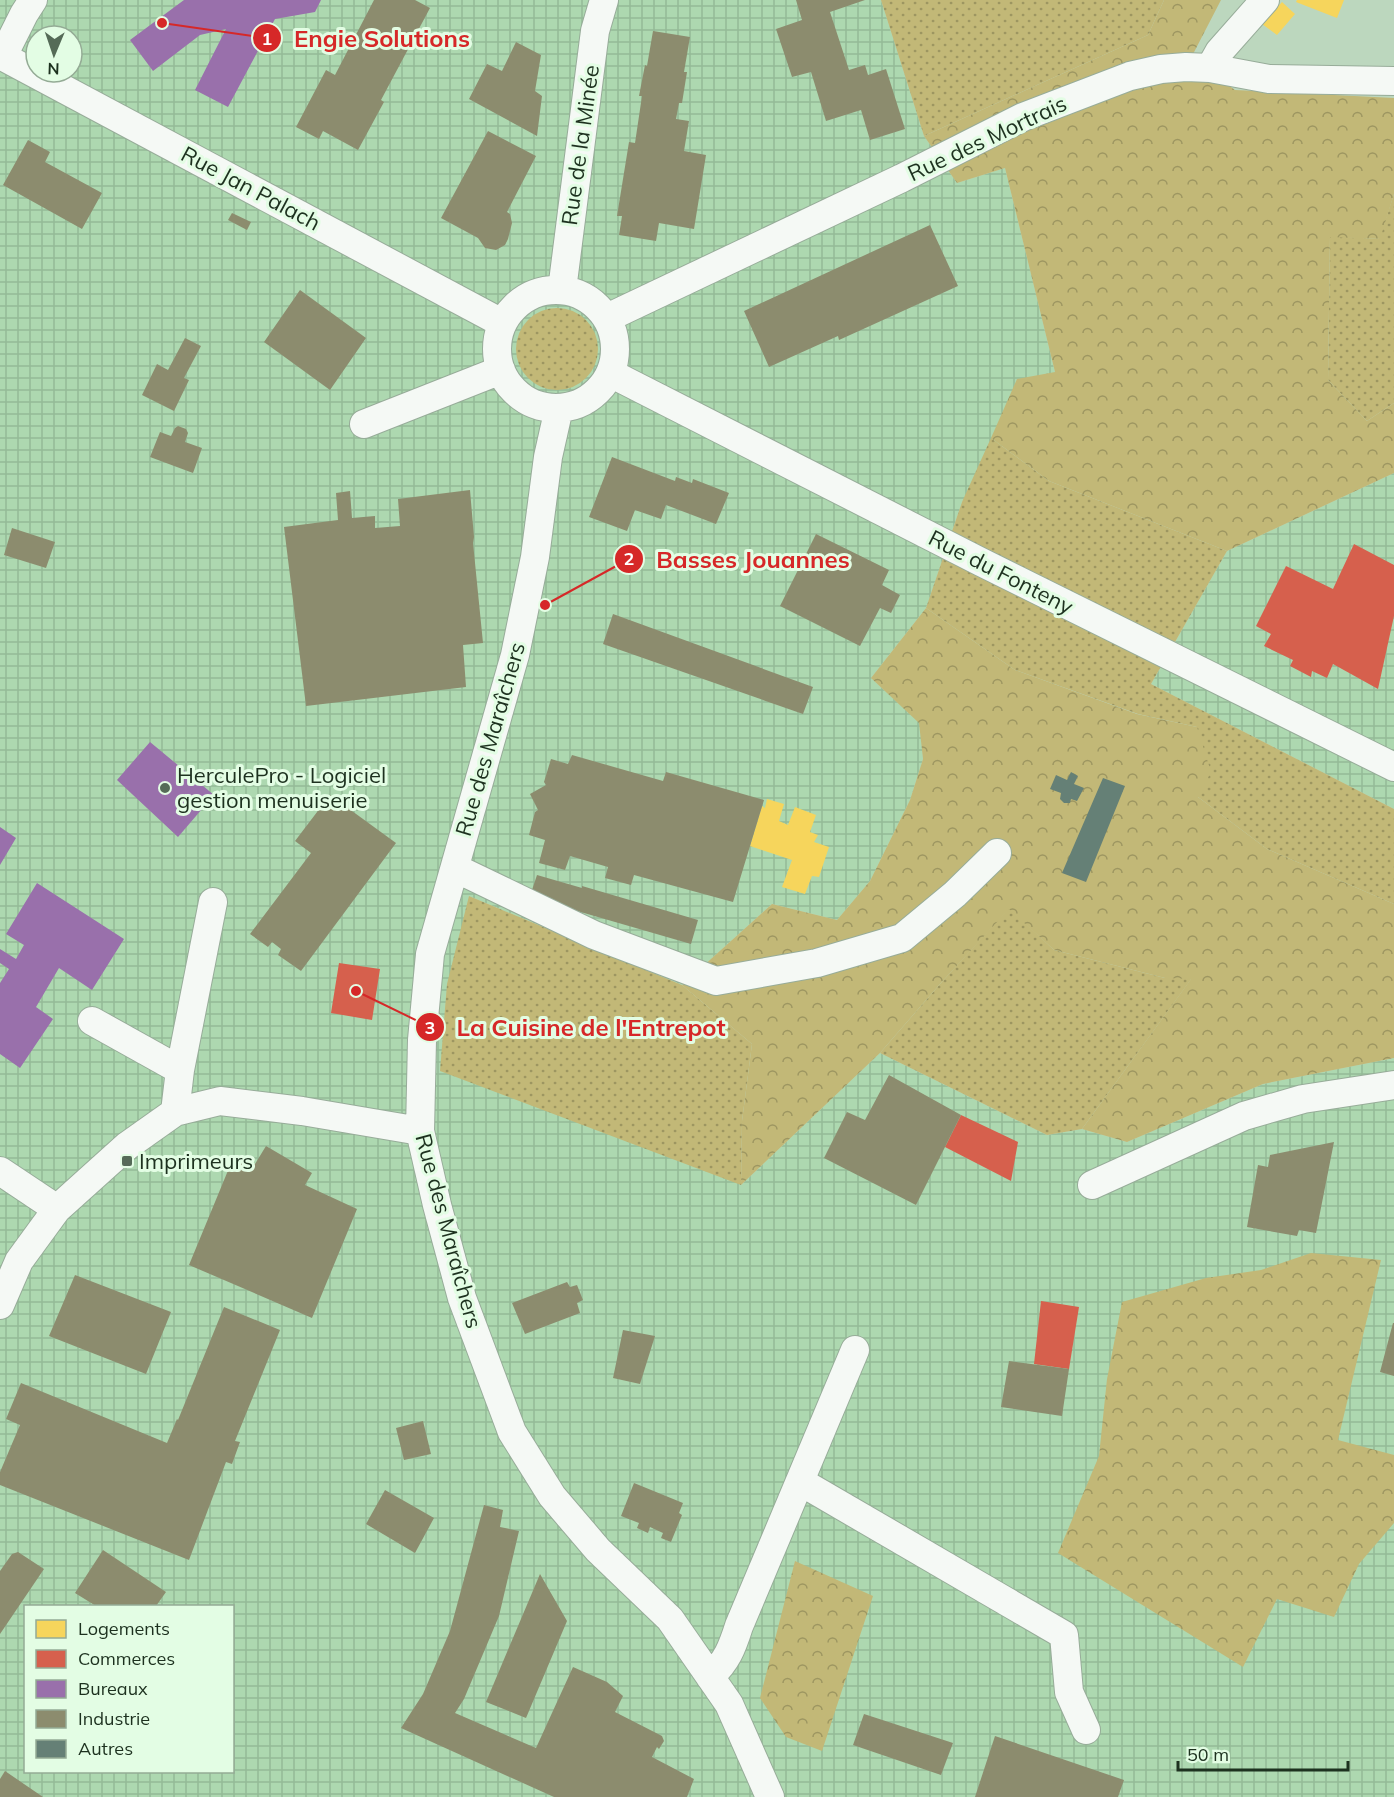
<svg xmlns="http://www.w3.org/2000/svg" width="1394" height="1797" font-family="Mulish,sans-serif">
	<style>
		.industrial { fill: url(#industrial-grid); fill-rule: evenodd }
		.grass { fill: url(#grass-dots) }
		.forest { fill: url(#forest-crowns) }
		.homes { fill: #f6d55c }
		.shops { fill: #d6604d }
		.offices { fill: #9970ab }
		.industry { fill: #8c8c6e }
		.building { fill: #658076 }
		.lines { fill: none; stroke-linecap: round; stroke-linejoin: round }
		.minor-casing { stroke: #97ac99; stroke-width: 30 }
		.minor { stroke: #f5f9f5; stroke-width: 28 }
		.poi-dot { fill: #556b57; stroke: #e3fde4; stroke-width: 2 }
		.labels { text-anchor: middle; stroke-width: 6; stroke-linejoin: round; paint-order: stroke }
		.street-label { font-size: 22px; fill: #1d311f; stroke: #e3fde4 }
		.poi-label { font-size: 22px; fill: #1d311f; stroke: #e3fde4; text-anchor: start }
		.leader { fill: none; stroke: #d62828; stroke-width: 2 }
		.callout-dot { fill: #d62828; stroke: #e3fde4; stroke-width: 2 }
		.mark-label { font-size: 18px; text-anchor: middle; font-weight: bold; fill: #fff }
		.callout-label { font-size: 24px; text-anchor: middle; font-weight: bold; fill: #d62828; stroke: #e3fde4; stroke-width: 6; stroke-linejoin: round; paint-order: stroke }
	</style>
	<defs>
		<pattern id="industrial-grid" width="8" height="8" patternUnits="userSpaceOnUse" patternTransform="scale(1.5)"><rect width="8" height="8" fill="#add8b0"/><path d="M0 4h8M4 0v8" fill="none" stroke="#94ba97"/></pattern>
		<pattern id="grass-dots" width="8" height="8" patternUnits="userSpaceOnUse" patternTransform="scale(1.5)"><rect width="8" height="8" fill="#c2b877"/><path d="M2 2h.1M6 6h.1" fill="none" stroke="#9d9661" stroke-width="1.8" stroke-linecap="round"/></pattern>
		<pattern id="forest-crowns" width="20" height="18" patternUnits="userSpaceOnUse" patternTransform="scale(1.5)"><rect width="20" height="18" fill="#c2b877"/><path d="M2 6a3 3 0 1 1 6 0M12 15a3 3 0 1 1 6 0" fill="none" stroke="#9d9661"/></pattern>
	</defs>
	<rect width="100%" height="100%" fill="#bcd7be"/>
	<path class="industrial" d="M0 0H881L924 136 957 183 1005 168 1055 372 962 502 926 608 871 678 920 723 923 759 910 800 870 881 837 920 772 904 682 985 469 896 741 1185 880 1053 1047 1135 1082 1129 1127 1142 1263 1084 1394 1058V1797H0ZM36 36H72V72H36ZM26 1606H232V1772H26Z
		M1394 473V809L1151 684 1227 551Z"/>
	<path class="grass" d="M881 0H1164L1148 35 924 136Z
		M1394 194V403L1367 421 1328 380 1330 236 1379 239Z
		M516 349a41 41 0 1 1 82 0a41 41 0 1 1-82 0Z
		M991 438 1049 481 1227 551 1151 684 1394 809V904L1267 849 1198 797 1197 727 1138 714 1015 670 926 608 962 502Z
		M469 896 682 985 752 1044 742 1121 741 1185 440 1071 447 984Z
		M1009 908 1054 950 1165 978H1192L1082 1129 1047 1135 880 1053 940 984Z"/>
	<path class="forest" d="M1164 0H1221L1191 58 1235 90 1394 98V194L1380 239 1330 237 1328 380 1367 421 1394 403V473L1227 551 1049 481 991 438 1017 379 1055 372 1005 168 957 183 924 136 1148 35Z
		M926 608 1015 670 1137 714 1197 727 1211 772 1198 797 1267 849 1394 904V1058L1263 1084 1127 1142 1082 1129 1191 979 1165 978 1054 950 1009 909 940 984 880 1053 741 1185 742 1121 752 1044 682 985 772 904 837 920 870 881 910 800 923 759 919 723 871 678Z
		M1311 1253 1381 1260 1338 1440 1394 1455V1523L1359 1564 1334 1617 1277 1599 1243 1667 1058 1553 1099 1456 1107 1379 1122 1302 1206 1278 1261 1270Z
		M795 1561 873 1596 822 1751 786 1737 760 1698Z"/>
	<path class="homes" d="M1297 0H1344L1337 18 1296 2Z
		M1282 2 1295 14 1277 35 1262 24Z
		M767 799 784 804 779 821 788 825 795 807 816 815 810 832 818 835 814 842 829 847 819 877 812 876 805 894 782 887 792 860 750 846 762 806 765 808Z"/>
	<path class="shops" d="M1354 544 1394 565V616L1378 689 1333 664 1327 678 1312 671 1311 677 1290 666 1293 660 1264 646 1271 634 1256 626 1286 566 1333 589Z
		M339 963 380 969 372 1020 331 1013Z
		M961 1115 1018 1142 1011 1181 945 1147Z
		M1041 1301 1079 1307 1069 1369 1034 1364Z"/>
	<path class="offices" d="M184 0H321L315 12 275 19 228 107 195 90 226 29 200 35 153 71 130 40Z
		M150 742 214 795 178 837 117 780Z
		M0 827 16 838 0 865Z
		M37 883 124 939 92 990 59 968 36 1007 53 1019 20 1068 0 1054V983L9 969 0 963V949L16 959 24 945 6 934Z"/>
	<path class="industry" d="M374 0H415L430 8 381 100 384 102 358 150 323 131 319 139 296 127 326 70 335 75Z
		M796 0H865L830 12 849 70 865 65 868 75 886 69 905 129 870 140 861 110 826 121 811 72 792 77 776 29 802 20Z
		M653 31 690 37 684 72H687L682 103H679L676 119 689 121 684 151 706 155 694 229 659 223 656 241 619 235 622 216H617L629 142 635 143 642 96H639L645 65 647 66Z
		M516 42 541 55 535 91 542 96 537 136 469 99 487 64 502 71Z
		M488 131 536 156 507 212 510 214 512 223 508 239 505 245 496 250 485 248 478 238 441 218Z
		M28 140 50 152 45 162 102 193 82 229 3 185Z
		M232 213 251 222 247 230 228 220Z
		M930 225 958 286 839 340 838 336 769 367 744 311Z
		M300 290 366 338 330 390 264 342Z
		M185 338 201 346 184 378 189 380 174 411 142 395 157 364 168 370Z
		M178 426 186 429 188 433 185 442 202 448 193 473 150 457 160 432 171 436 175 428Z
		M612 457 675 481 676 477 692 483 693 479 729 493 716 524 666 505 661 519 635 510 627 531 589 517Z
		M470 490 474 537 473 543 483 643 463 645 466 687 306 706 284 527 338 520 336 493 350 491 352 518 375 516V528L400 526 398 499Z
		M12 528 55 542 46 568 4 555Z
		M816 534 889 570 882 585 900 595 891 613 880 608 860 646 780 606Z
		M613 614 813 687 803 714 603 644Z
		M572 755 663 781 666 772 764 800 733 902 634 875 631 885 605 878 608 867 570 856 565 870 539 863 545 840 529 835 535 812 538 810 530 794 546 785 544 782 551 759 568 764Z
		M330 795 396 843 301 971 278 955 281 949 272 942 268 947 250 934 311 853 295 841Z
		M537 875 582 888V886L698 920 691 944 553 904 532 890Z
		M889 1075 961 1115 916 1205 824 1158 847 1112 865 1120Z
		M1334 1142 1316 1233 1299 1230 1297 1236 1247 1227 1258 1165 1268 1167 1270 1155Z
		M266 1146 312 1173 305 1185 357 1209 312 1318 189 1265 234 1156 255 1164Z
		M75 1275 171 1312 146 1374 49 1336Z
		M567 1282 570 1287 577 1285 583 1300 577 1303 580 1313 525 1334 512 1303Z
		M224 1307 280 1330 235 1441 240 1442 232 1464 226 1462 189 1560 0 1485V1472L20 1425 6 1419 21 1383 167 1443 177 1419 178 1420Z
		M1393 1323H1394V1376L1380 1372Z
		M623 1330 655 1336 640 1384 613 1378Z
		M1009 1361 1069 1369 1062 1416 1001 1407Z
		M423 1421 431 1454 404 1460 396 1428Z
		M634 1483 683 1503 679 1513 682 1515 671 1542 661 1538 663 1533 650 1527 648 1533 637 1528 639 1523 621 1516Z
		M385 1490 434 1518 415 1553 366 1524Z
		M484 1505 503 1510 500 1527 519 1531 499 1616 464 1699 455 1713 536 1748 573 1667 607 1682 623 1696 615 1712 662 1736 664 1741 659 1749 657 1747 652 1757 694 1779 687 1797H554L401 1728 423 1694 450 1631Z
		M103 1550 166 1592 156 1606H96L75 1593Z
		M18 1552 44 1569 0 1634V1571L12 1554Z
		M540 1574 567 1621 526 1718 486 1702Z
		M864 1714 953 1743 941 1775 853 1745Z
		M995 1736 1124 1780 1118 1797H975Z
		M5 1771 43 1797H0V1779Z"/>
	<path class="building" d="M1071 772 1078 776 1074 784 1084 788 1077 801 1071 799 1070 803H1064L1060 799 1061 793 1050 789 1056 775 1067 780Z
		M1103 778 1125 786 1086 882 1062 873Z"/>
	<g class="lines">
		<defs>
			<path id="minor" d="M0 55 502 323
				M3 56 24 14 33 0
				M1210 68 1219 52 1265 0
				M562 290 595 31 604 0
				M497 349a59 59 0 1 1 118 0a59 59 0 1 1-118 0Z
				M607 318 902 178 1023 117 1130 76 1161 69 1186 67 1210 68 1269 79 1394 81
				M610 373 981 562 1394 767
				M559 408 548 457 535 557 515 655 430 954 422 1040 420 1131 437 1205 462 1298 512 1432 552 1496 598 1550 670 1619 729 1704 770 1797
				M364 424 501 370
				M455 868 594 935 716 981 817 963 902 938 955 894 997 853
				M92 1021 180 1070
				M175 1112 180 1070 213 902
				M0 1171 57 1209
				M1092 1185 1244 1116 1303 1099 1394 1085
				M0 1305 19 1261 57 1209 127 1146 175 1112 220 1101 302 1111 420 1131
				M801 1482 1064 1635 1069 1692 1086 1730
				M710 1677C727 1661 732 1648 739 1626L855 1350"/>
		</defs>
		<use href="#minor" class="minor-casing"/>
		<use href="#minor" class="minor"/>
	</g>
	<g class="poi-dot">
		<circle cx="165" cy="788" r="6"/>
		<rect x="121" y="1155" width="12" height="12" rx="3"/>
	</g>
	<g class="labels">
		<g class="street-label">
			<text transform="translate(987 138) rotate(-25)" y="8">Rue des Mortrais</text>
			<text transform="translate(580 145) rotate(-82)" y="8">Rue de la Minée</text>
			<text transform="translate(251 188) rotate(28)" y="8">Rue Jan Palach</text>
			<text transform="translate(1001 572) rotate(27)" y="8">Rue du Fonteny</text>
			<text transform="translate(490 739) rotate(-74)" y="8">Rue des Maraîchers</text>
			<text transform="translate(449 1231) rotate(75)" y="8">Rue des Maraîchers</text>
		</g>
		<g class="poi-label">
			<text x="177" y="783">HerculePro - Logiciel<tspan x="177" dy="25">gestion menuiserie</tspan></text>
			<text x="139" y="1169">Imprimeurs</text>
		</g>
	</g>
	<path class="leader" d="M162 23L267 38M545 605L629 559M356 991L430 1027"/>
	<g class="callout-dot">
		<circle cx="162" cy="23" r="6"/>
		<circle cx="545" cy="605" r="6"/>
		<circle cx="356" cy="991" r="6"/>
		<circle cx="267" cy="38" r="15"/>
		<circle cx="629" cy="559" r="15"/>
		<circle cx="430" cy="1027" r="15"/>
	</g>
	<g class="mark-label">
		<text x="267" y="45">1</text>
		<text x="629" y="565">2</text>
		<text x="430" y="1034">3</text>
	</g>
	<g class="callout-label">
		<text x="382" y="47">Engie Solutions</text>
		<text x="753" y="568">Basses Jouannes</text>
		<text x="591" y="1036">La Cuisine de l'Entrepot</text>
	</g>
	<rect x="24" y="1605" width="210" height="168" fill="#e3fde4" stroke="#94ab95" stroke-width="1.5"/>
	<rect x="36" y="1620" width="30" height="18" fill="#f6d55c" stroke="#94ab95" stroke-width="1.5"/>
	<text x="78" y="1635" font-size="18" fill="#1d311f">Logements</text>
	<rect x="36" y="1650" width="30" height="18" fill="#d6604d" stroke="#94ab95" stroke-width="1.5"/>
	<text x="78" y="1665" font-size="18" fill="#1d311f">Commerces</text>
	<rect x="36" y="1680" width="30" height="18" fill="#9970ab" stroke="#94ab95" stroke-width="1.5"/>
	<text x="78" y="1695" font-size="18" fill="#1d311f">Bureaux</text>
	<rect x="36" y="1710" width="30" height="18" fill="#8c8c6e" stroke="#94ab95" stroke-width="1.5"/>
	<text x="78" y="1725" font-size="18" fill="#1d311f">Industrie</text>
	<rect x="36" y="1740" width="30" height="18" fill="#658076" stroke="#94ab95" stroke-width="1.5"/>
	<text x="78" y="1755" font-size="18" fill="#1d311f">Autres</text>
	<g transform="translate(54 54) rotate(182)"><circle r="28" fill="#e3fde4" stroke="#94ab95" stroke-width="1.5"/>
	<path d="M0-4.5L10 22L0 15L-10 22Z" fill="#556b57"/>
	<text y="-9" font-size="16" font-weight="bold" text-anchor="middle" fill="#1d311f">N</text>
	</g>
	<path d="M1178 1761v9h170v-9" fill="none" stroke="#1d311f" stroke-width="3"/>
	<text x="1187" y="1761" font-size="18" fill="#1d311f" stroke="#e3fde4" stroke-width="4.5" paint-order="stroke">50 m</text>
</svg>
